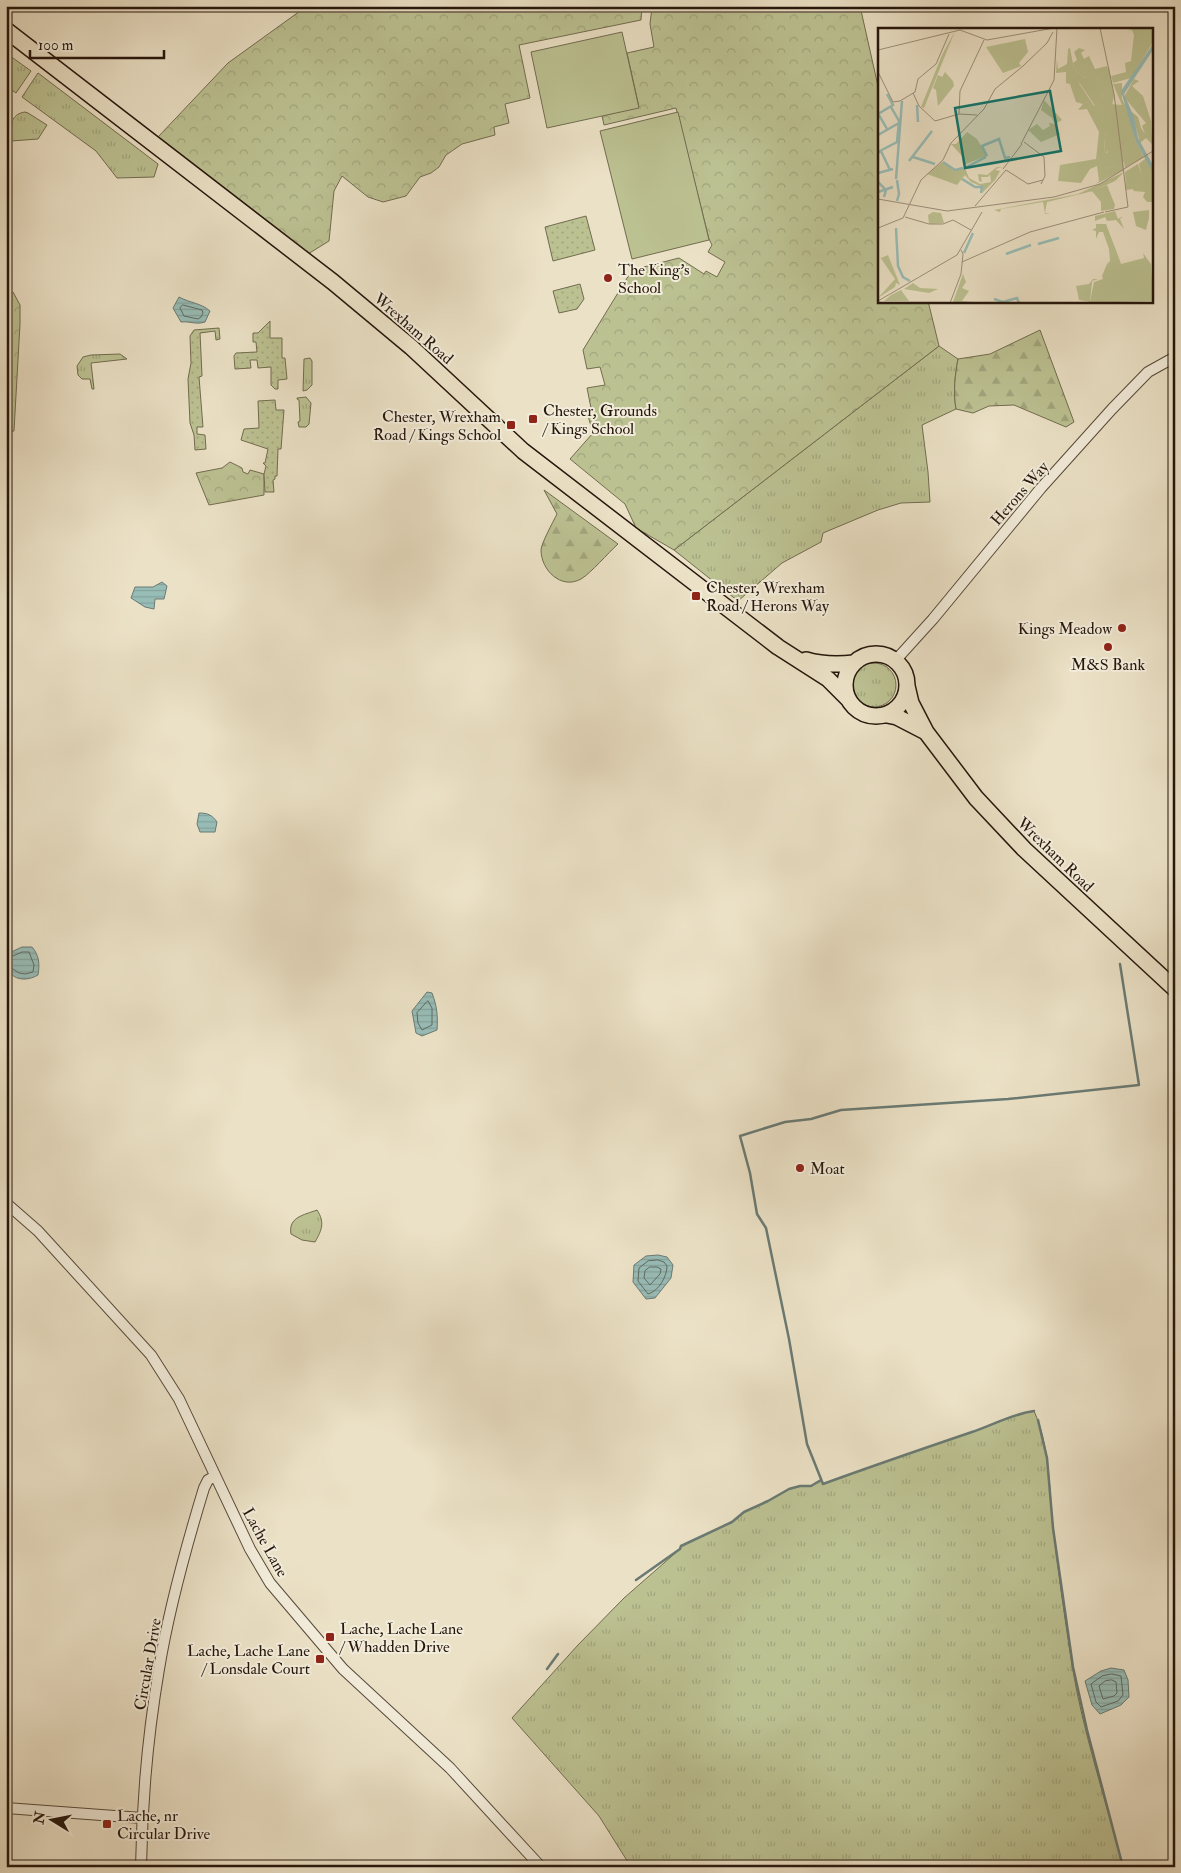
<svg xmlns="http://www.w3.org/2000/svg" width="1181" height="1873" font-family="'IM FELL Double Pica',serif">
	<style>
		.grass { fill: url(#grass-tufts); stroke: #716c4f }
		.forest { fill: url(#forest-firs); stroke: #716c4f }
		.park { fill: url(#park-crowns); stroke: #716c4f }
		.garden { fill: url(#garden-dots); stroke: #716c4f }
		.pitch { fill: #bcc192; stroke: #716c4f }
		.water { fill: url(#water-rules); stroke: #6a7a73 }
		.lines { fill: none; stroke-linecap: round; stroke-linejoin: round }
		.shore { stroke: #5f6a62; stroke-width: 1 }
		.stream { stroke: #6a7a73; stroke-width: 2.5 }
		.minor-casing { stroke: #57493a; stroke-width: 12 }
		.highway-casing { stroke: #26160c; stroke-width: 18 }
		.minor { stroke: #f2ecda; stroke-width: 10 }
		.highway { stroke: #ebe1c6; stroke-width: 15 }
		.poi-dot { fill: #8f2418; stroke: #f2ecda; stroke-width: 2 }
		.labels { text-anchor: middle; stroke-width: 4; stroke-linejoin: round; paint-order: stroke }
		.poi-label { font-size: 16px; fill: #26160c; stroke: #f2ecda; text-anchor: start }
		.street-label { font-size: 16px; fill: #26160c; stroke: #f2ecda }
		.inset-river { fill: none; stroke: #98bdb7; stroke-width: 2.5 }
		.inset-road { fill: none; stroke: #9c907c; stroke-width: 1 }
		.view { fill: #0f766e; fill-opacity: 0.15; stroke: #0f766e; stroke-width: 2.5 }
		.inset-edge { fill: none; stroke: #26160c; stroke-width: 2.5 }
	</style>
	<defs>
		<pattern id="grass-tufts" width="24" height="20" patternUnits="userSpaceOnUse" patternTransform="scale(1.25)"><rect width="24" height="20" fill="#bcc192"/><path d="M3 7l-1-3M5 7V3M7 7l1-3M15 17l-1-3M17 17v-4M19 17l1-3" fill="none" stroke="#a1a57d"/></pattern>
		<pattern id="forest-firs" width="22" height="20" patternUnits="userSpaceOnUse" patternTransform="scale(1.25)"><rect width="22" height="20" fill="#bcc192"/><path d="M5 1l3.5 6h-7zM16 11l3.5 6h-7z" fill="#a1a57d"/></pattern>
		<pattern id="park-crowns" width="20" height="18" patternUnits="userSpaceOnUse" patternTransform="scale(1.25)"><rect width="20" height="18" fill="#bcc192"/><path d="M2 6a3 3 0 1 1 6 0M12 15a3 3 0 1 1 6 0" fill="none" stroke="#a1a57d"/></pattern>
		<pattern id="garden-dots" width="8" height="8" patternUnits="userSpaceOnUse" patternTransform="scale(1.25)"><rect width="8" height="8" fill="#bcc192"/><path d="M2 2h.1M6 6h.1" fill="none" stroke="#a1a57d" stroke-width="1.8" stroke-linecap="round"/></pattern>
		<pattern id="water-rules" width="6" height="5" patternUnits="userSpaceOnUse" patternTransform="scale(1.25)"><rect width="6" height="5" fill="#98bdb7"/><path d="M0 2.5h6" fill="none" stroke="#83a29c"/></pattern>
	</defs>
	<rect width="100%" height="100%" fill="#ebe1c6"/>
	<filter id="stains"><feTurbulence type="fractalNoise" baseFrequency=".004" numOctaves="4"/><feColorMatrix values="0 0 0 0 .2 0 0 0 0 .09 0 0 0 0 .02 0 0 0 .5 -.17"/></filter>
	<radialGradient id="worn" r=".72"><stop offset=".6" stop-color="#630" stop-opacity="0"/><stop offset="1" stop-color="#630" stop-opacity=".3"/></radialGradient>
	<path class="grass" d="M6 53 31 71 16 93 6 86Z
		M38 73 158 164 154 177 117 178 96 151 22 97Z
		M25 112 28 113 47 125 38 139 11 141C9 128 10 114 25 112Z
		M939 346 958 359C955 376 953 391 956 409L922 425 928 472 930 502 901 503 878 510 823 533 821 542 782 563 738 601 674 550Z
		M120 354 127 359 91 363 94 389H92L90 379H82L78 375 77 366 83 357 91 355Z
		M310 358 312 361V385L307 390 303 391 304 359Z
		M306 397 311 403 309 424 306 427H299L298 422 300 421 299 400 297 399V398Z
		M852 685a22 22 0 1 1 44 0a22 22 0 1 1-44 0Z
		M317 1210C325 1222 322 1230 315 1242L302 1240 291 1234C288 1217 304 1215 317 1210Z
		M1034 1411C1050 1447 1049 1488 1053 1526 1058 1573 1065 1619 1072 1665 1083 1733 1106 1800 1123 1867H631L599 1816 512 1718 578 1645 624 1598 680 1549 681 1546 732 1522 744 1512 768 1501 789 1489 800 1486H811L821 1480 823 1484C873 1466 922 1449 972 1432 993 1425 1012 1414 1034 1411Z"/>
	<path class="forest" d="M1040 330 1074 422 1066 427 1014 405 989 406 973 413 956 409C953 391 955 376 958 359L990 354Z
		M544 490 618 544C608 553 591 573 581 579 561 590 541 570 541 550 541 544 553 522 557 514Z"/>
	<path class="park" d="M307 6H642L641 20 519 45 530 98 505 104 509 123 494 127 495 135 462 144 446 155 439 167 431 173 420 177 406 196 383 202 368 197 342 176 334 191 329 241 308 254 158 137 228 63Z
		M656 6H860L880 95V301H928L939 346 674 550 636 528 625 504 570 459 593 433 586 409 591 408 587 388 605 385 600 367 587 369 583 350 632 270 679 258 704 274 706 271 717 277 725 262 708 252 712 245 709 239 676 108 604 125 602 116 639 107 627 53 654 47 650 24 652 7Z
		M13 292 20 305V324L14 431 6 433V294Z
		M230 462 242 468 243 472 248 474 250 470 264 474V495L209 505 196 473 222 468Z"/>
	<path class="garden" d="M586 216 595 250 553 261 545 227Z
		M580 284 584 299 577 309 559 313 553 291Z
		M270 321V338H282V358H285L287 379 278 380V389H275L271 385V367L258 368 257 360H250L251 368 235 369 234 356 236 353 257 352 256 342H253V333H258Z
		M219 328 220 339 216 340 215 331 200 333 202 376 199 377 203 427H197V434L205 435 206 449 195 450 194 435 190 423 188 379 191 363 190 336 194 330Z
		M275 400 276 410H284L281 449H278L277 476H275V479L273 480 274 492H265L264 474 266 466 263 463H265L268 449 241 440 244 429 259 428 258 401Z"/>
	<path class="pitch" d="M622 32 639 108 547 128 531 52Z
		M678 112 709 240 632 259 600 131Z"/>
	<path class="water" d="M179 297C190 303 201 303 210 311L205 322C196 325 190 321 181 322L173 308Z
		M162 582 167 586 164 599H155L154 609 145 607 131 598 135 587H153Z
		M199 813C208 813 212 815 217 822L215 832H200L197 824Z
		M22 947H32C39 955 40 964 38 975 21 985 2 976 7 954Z
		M427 992 432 993C437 1006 438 1016 437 1030L422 1036 416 1033 412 1011Z
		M658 1255 667 1257 673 1265 671 1278 655 1298 646 1299 633 1282 634 1265 646 1256Z
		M1111 1668 1124 1670 1128 1680 1129 1697 1121 1705 1100 1714 1092 1705 1085 1681 1101 1671Z"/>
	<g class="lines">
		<path class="shore" d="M183 305 202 310 203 313 201 317 198 319 184 316 180 308Z
			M6 959 22 952H29L34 965 33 972 25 974 19 973 10 967H6
			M428 1001 432 1008V1025L422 1030 418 1023 417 1013Z
			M658 1260 664 1262 667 1266C667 1276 659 1291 648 1294L638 1281 639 1268 648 1261Z
			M650 1267H657L661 1269 660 1274 650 1285 644 1278 645 1271Z
			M1112 1674 1121 1676 1123 1695 1118 1701 1101 1707 1096 1702 1091 1684 1102 1676Z
			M1112 1680 1116 1682 1117 1693 1114 1696 1103 1699 1099 1686 1105 1681Z"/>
		<path class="stream" d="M1034 1411C1012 1414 993 1425 972 1432 922 1449 872 1466 823 1484L807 1444 789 1339 766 1228 757 1214 750 1173 740 1136 785 1122 811 1119 841 1110 1008 1099 1139 1085 1120 964
			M1038 1420 1047 1458 1053 1528 1073 1667 1087 1730 1123 1867
			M636 1580 680 1549 681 1546 732 1522 744 1512 768 1501 789 1489 800 1486H811L821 1480
			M547 1669 558 1654"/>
		<defs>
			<path id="minor" d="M895 661 933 619 1041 488 1112 409 1148 372 1175 357
				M6 1203 38 1231 151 1355 179 1399 250 1549 270 1583 343 1669 450 1768 541 1867
				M6 1808 142 1818
				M141 1867C142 1801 148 1734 159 1669 169 1608 186 1547 204 1488L208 1480 215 1476"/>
			<path id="highway" d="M6 30 333 282 411 347 523 451 778 647 828 679 848 699
				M845 685a31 31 0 1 1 62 0a31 31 0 1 1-62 0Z
				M806 660C823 665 837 665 854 663
				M907 686 911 703 926 732 976 798 1024 849 1175 989
				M887 715 897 717 926 732"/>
		</defs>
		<use href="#minor" class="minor-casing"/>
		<use href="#highway" class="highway-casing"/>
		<use href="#minor" class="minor"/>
		<use href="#highway" class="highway"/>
	</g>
	<g class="poi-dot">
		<circle cx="608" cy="278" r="5"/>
		<rect x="528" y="414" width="10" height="10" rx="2.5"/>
		<rect x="506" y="420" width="10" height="10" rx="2.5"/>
		<rect x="691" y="591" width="10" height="10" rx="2.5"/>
		<circle cx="1122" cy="628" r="5"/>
		<circle cx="1108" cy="647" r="5"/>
		<circle cx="800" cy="1168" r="5"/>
		<rect x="325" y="1632" width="10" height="10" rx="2.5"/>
		<rect x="315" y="1654" width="10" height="10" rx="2.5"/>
		<rect x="102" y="1819" width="10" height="10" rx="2.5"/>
	</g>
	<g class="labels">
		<g class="poi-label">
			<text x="618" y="275">The King's<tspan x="618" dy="18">School</tspan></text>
			<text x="543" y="416">Chester, Grounds<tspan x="543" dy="18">/ Kings School</tspan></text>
			<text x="501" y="422" text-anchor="end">Chester, Wrexham<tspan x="501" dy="18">Road / Kings School</tspan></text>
			<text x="706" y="593">Chester, Wrexham<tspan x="706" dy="18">Road / Herons Way</tspan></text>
			<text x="1112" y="634" text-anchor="end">Kings Meadow</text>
			<text x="1108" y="670" text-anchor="middle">M&amp;S Bank</text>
			<text x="810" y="1174">Moat</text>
			<text x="340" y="1634">Lache, Lache Lane<tspan x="340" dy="18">/ Whadden Drive</tspan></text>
			<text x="310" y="1656" text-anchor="end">Lache, Lache Lane<tspan x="310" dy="18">/ Lonsdale Court</tspan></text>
			<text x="117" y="1821">Lache, nr<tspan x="117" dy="18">Circular Drive</tspan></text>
		</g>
		<g class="street-label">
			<text transform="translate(414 328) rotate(41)" y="6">Wrexham Road</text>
			<text transform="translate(1019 493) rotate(-49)" y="6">Herons Way</text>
			<text transform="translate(1056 854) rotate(44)" y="6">Wrexham Road</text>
			<text transform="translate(266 1542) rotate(61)" y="6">Lache Lane</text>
			<text transform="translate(147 1664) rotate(-80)" y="6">Circular Drive</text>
		</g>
	</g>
	<g transform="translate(878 28)">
		<rect width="275" height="275" fill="#ebe1c6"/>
		<path d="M255 0H275V14L253 50 235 55 233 48 248 44 247 35 253 33 256 7 254 2 250 3ZM201 20 207 22 203 25 206 31 211 28 217 41 229 38 230 42 206 50 196 41 195 35 199 32 196 24ZM218 46V51L227 48V66L217 78 201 54ZM256 51 261 53 254 58 265 68 273 93 274 116 268 110 262 115 254 84 260 89 263 100 267 106 264 98 268 95 246 69ZM244 55V71L252 87 258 114 266 129 247 140 246 134 228 141 230 123 226 126 227 109 232 76 244 77 235 56ZM89 104 99 111 109 128 85 137 84 128 73 116H78ZM268 130 275 145V174H269L265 169 267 164 256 163 253 159 266 158 261 136ZM64 134 77 142 87 140 91 150 102 156 113 154 112 146 110 149H103L104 154 101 153 100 146 109 147 119 139 125 140H120L117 142 122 143 117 152 104 165 105 159 93 154 87 147 79 157 49 146ZM246 144 237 153 215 163 169 174 167 185 172 186H167L165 174 123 181 122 184 116 182 200 166ZM271 182V190L268 202 258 198 255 184Z" fill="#bcc192"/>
		<path d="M77 3 46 80 43 79 64 27ZM192 20 196 41 206 50 231 40 236 68 227 109 226 125 232 124 228 141 245 134 246 142 218 156 221 153 219 138 212 141 203 155 180 153 182 137 218 131 221 104 209 81 200 82 205 76 198 74 192 56 188 55V44L178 45 179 31 180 41 189 36 190 21ZM218 47V51L227 49V66L216 78 201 55ZM67 44 75 53 76 58 60 78 58 62 55 60 60 47 64 49ZM266 132 260 136 268 159 248 162 247 144ZM229 157 237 177 236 181 223 183V174L214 163ZM237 183 240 191 245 188 242 191 246 201 238 192 229 193 227 189 217 193V188ZM218 196H228L241 230 230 236 228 259 224 248 229 236 232 233 231 221 225 204H221L218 211V203L214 202 218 200ZM0 226 3 230 10 227 22 257 18 255 17 259 0 270 17 251ZM85 246 88 254 84 260 91 263 84 273 106 275 75 274ZM215 251H220L214 253 212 274 201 272 198 258 211 256ZM35 255 42 260 60 261 51 265 26 261ZM23 262 31 273H6L13 267Z" fill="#bcc192" fill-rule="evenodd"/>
		<path d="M147 11 150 24 141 35 143 38 125 45 108 19ZM166 72 184 92 177 96 182 106 163 114 150 102 159 96 165 102 172 98 171 95 177 96 174 90 163 82ZM55 184 63 185 66 195 51 196 50 187ZM265 225 273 236 275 273 205 275 212 274 216 254 225 251 230 235 241 230 243 236 266 230Z" fill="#bcc192"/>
		<path d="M275 16V22L246 66 256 89 260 110 275 137V145L258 114 243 63Z" fill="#98bdb7"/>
		<path class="inset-river" d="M39 77 40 94M0 86 15 77 9 66M1 87 9 101M0 107 21 95M0 124 19 114 21 93 13 79M0 125 3 123 12 142M109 128 104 118 121 111 127 130 132 129M35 129 57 136M31 133 54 103M65 134 77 142 85 140M87 140 108 129M0 145 15 141M18 151 24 73M84 151 97 159H104L103 165M19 152 21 166 19 173M0 154 8 162 6 169M0 164 15 159M18 200 20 238 25 249 32 253M160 216 181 210M86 225 95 205M128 226 153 217M116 271 125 274 139 270 141 275"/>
		<path class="inset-road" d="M222 0 236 66 250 179 227 184M0 22 82 2 109 12 176 0M0 44 15 74 22 73 37 64 40 51 58 36 71 6M35 65 41 78 57 93 81 86 99 87M81 86 82 63 106 12M146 114 166 129 167 148 163 156M143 116 176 52 179 0M125 141 144 116M128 142 150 156 165 152M0 171 69 183 176 169 222 156 275 123M97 178 128 142M27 189 51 196H65L75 192 93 202M0 200 25 190 43 152 65 132 73 115 106 81 117 61 145 38 169 15 175 4M84 234 152 204 226 184M0 273 79 227 104 184M72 275 83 246 85 226 83 222"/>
		<path class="view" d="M172 63 183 123 87 140 77 80Z"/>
		<rect width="275" height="275" class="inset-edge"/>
	</g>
	<rect width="1181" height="1873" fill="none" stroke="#ebe1c6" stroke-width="25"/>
	<rect x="8" y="8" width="1166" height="1858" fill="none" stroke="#26160c" stroke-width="2.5"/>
	<rect x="12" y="12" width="1156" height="1848" fill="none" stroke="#26160c"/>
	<g transform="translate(52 1820) rotate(280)" stroke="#f2ecda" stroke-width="4" paint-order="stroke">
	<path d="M0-4L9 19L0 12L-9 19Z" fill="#26160c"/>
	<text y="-8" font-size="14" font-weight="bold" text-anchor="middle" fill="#26160c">N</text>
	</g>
	<path d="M30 50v8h134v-8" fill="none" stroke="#26160c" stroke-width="2.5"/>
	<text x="38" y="50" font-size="15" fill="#26160c" stroke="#f2ecda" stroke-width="4" paint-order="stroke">100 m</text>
	<rect width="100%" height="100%" filter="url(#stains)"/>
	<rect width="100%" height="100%" fill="url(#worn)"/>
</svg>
